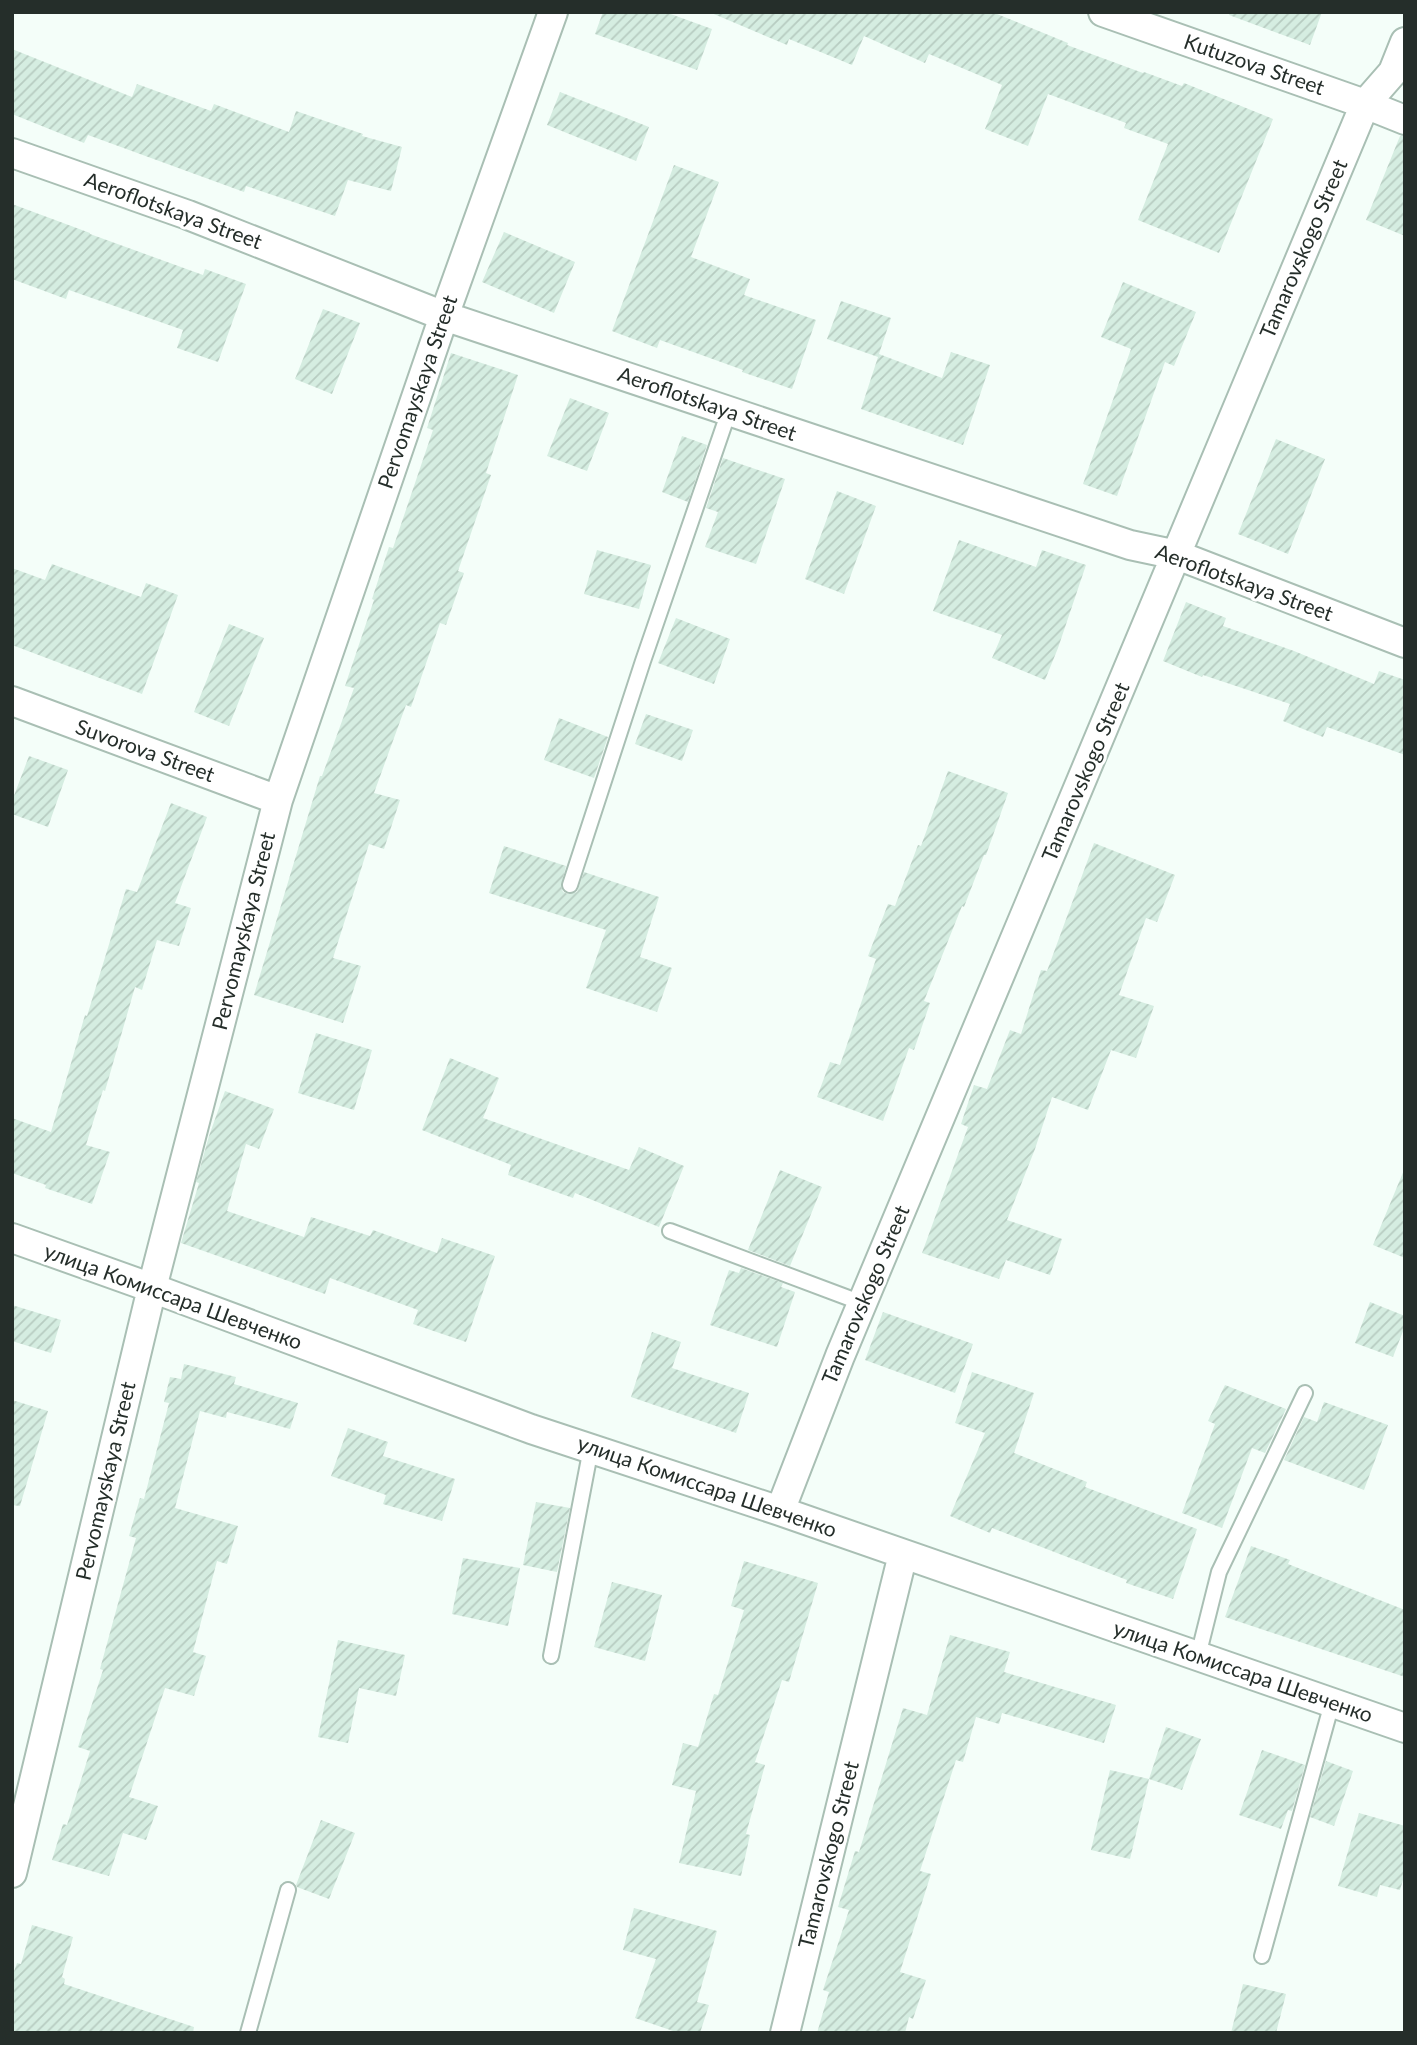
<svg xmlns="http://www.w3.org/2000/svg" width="1417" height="2045" font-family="Lato,sans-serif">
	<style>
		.building { fill: url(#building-hatch) }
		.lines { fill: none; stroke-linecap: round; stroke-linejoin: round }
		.lane-casing { stroke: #a9bfb4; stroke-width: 18 }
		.street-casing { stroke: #a9bfb4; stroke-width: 32 }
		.lane { stroke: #fff; stroke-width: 14 }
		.street { stroke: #fff; stroke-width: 28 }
		.labels { text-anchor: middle; stroke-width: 6; stroke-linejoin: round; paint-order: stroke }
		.street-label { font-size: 21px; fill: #252e2a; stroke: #fff }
	</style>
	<defs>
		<pattern id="building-hatch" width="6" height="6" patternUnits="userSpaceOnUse" patternTransform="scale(1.75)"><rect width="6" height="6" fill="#d5ede1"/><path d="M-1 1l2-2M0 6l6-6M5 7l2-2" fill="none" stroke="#b7ccc1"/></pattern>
	</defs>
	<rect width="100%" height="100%" fill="#f4fef9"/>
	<path class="building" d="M603 12H665L712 29 697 70 595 34Z
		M709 12H992L1068 43 1067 45 1143 73 1144 72 1182 86 1184 83 1273 119 1219 253 1138 220 1168 144 1124 128 1126 123 1048 94 1028 146 985 129 1002 85 929 54 925 63 864 36 852 65 789 39 787 45Z
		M1230 12H1322L1310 45 1229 15Z
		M12 49 132 97 137 84 211 111 214 104 289 132 296 111 363 134 362 136 402 147 391 191 348 180 335 216 246 186 244 192 88 135 84 143 12 114Z
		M560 92 649 127 636 161 547 125Z
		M1400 136H1405V236L1366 220Z
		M674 165 719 182 691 257 750 279 744 295 816 320 792 389 742 372 743 370 660 340 657 348 612 331Z
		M12 204 90 233V234L203 275 205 269 246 284 218 362 177 348 183 330 69 290 66 299 12 279Z
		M504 232 575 262 554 313 482 282Z
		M1123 282 1196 312 1174 366 1165 362 1117 496 1083 484 1131 349 1101 337Z
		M841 301 891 318 879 354 942 378 951 352 990 365 963 445 861 409 878 357 827 339Z
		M323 309 360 323 332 394 295 379Z
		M451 353 518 375 486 473 491 475 458 571 464 573 446 625 440 623 411 707 406 705 374 793 400 800 384 849 369 844 333 958 361 966 343 1023 254 995 320 776H322L354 688 345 686 374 600 372 599 389 547 393 548 433 430 427 428Z
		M570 398 609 413 587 471 547 456Z
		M682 436 707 445 688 502 662 492Z
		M1276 439 1325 459 1288 554 1238 534Z
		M723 458 785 479 756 564 705 547 718 512 706 508Z
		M837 491 876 506 844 594 805 579Z
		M959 540 1036 567 1042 550 1086 565 1058 648 1045 680 992 658 1002 635 933 611Z
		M597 550 651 565 639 609 584 594Z
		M52 564 141 597 146 583 178 595 142 694 12 645V568L45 580Z
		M1186 602 1226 618 1223 626 1294 651 1374 684 1379 671 1405 680V755L1327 727 1323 737 1283 721 1290 704 1203 675 1202 677 1163 661Z
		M676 618 730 639 714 684 658 663Z
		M229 624 264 638 229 726 194 712Z
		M646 714 693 730 682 761 635 744Z
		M559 718 608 737 594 778 544 760Z
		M29 756 68 770 48 827 12 814V801Z
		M948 771 1008 793 986 855H984L964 907 962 906 924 1001 930 1003 914 1050 909 1048 883 1121 817 1097 830 1062 840 1065 876 959 868 956 888 904 895 906 918 845 921 846Z
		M171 803 207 817 175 903 191 908 179 946 157 940 142 990 135 987 105 1091 103 1090 86 1145 110 1152 92 1204 45 1188 46 1185 12 1173V1118L51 1132 85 1015 87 1016 126 889 137 892Z
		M1094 843 1175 875 1157 922 1146 918 1119 995 1154 1006 1136 1058 1111 1050 1088 1110 1052 1097 1035 1149 1007 1220 1062 1239 1050 1275 1006 1260 999 1279 922 1253 968 1127 961 1124 974 1085 987 1089 1010 1030 1021 1034 1041 970 1047 971Z
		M504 846 566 866 561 886 563 892 568 894 577 892 584 872 659 897 640 957 672 968 657 1012 586 988 606 930 489 893Z
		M316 1033 372 1050 354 1110 298 1093Z
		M450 1058 499 1078 483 1118 629 1170 639 1147 684 1166 659 1227 575 1193 573 1198 508 1175 511 1165 422 1130Z
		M225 1091 274 1109 259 1149 246 1144 227 1211 304 1237 311 1217 370 1236 373 1230 437 1253 442 1238 495 1256 466 1342 413 1324 418 1310 330 1278 325 1294 181 1243 199 1183 196 1182 209 1136Z
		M780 1170 822 1187 790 1266 748 1250Z
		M1404 1170 1405 1171V1258L1373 1245Z
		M741 1268 783 1283 781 1287 795 1292 777 1347 710 1325 729 1270 739 1273Z
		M1370 1302 1405 1316V1326L1393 1357 1355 1343Z
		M12 1305 61 1320 51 1353 12 1341Z
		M883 1312 973 1344 955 1393 865 1360Z
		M652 1332 681 1342 672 1368 749 1393 736 1433 631 1397Z
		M184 1364 236 1377 234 1384 298 1403 290 1429 227 1412 226 1418 200 1411 175 1508 238 1526 227 1564 217 1561 193 1652 206 1656 194 1696 165 1688 129 1797 158 1806 146 1840 123 1833 109 1876 52 1860 63 1824 67 1825 90 1751 78 1747 103 1670 100 1669 136 1538 129 1536 140 1498 144 1499 169 1403 164 1402 170 1377 181 1379Z
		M972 1372 1034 1393 1014 1453 1087 1482 1085 1487 1197 1529 1173 1599 1126 1583 1127 1580 992 1528 990 1533 950 1516 985 1433 955 1423Z
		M1225 1385 1286 1409 1265 1453 1252 1448 1222 1528 1182 1513 1215 1424 1208 1421Z
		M12 1400 48 1411 20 1506 12 1505Z
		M1324 1402 1388 1425 1364 1490 1284 1460 1304 1417 1317 1422Z
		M348 1428 388 1442 383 1456 455 1479 442 1521 383 1504 386 1495 331 1476Z
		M536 1502 570 1508 557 1572 523 1565Z
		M1251 1546 1290 1560 1288 1564 1405 1610V1677L1225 1617Z
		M463 1558 520 1568 508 1626 452 1614Z
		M744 1561 818 1583 789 1682 782 1680 755 1762 765 1765 746 1834 750 1835 741 1876 679 1863 696 1791 672 1785 683 1743 698 1747 714 1694 718 1695 744 1610 731 1606Z
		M612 1582 662 1595 645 1661 594 1647Z
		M950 1635 1010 1652 1004 1672 1116 1705 1104 1743 1002 1713 999 1724 976 1717 963 1762 956 1760 920 1871 931 1874 900 1972 926 1980 913 2019 909 2017 905 2033H817L829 1992 823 1990 849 1910 838 1907 855 1851 859 1852 903 1708 927 1715Z
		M338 1640 405 1655 396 1696 359 1688 348 1743 318 1737Z
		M1166 1727 1201 1739 1182 1790 1149 1779Z
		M1262 1750 1305 1765 1292 1811 1288 1810 1281 1829 1239 1815Z
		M1326 1761 1353 1771 1334 1826 1310 1817Z
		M1110 1770 1149 1779 1130 1859 1091 1850Z
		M1359 1813 1405 1826V1873L1400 1890 1380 1885 1377 1897 1338 1886Z
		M321 1820 355 1833 329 1899 297 1887 296 1885Z
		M634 1908 717 1931 697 2002 709 2005 700 2033H679L635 2018 656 1959 623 1950Z
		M32 1925 73 1937 62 1977 65 1979 64 1984 194 2027 193 2033H12V1977L17 1963 21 1964Z
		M1243 1984 1286 1994 1276 2033H1231Z"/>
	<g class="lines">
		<defs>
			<path id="lane" d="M570 885 643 661 729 411
				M670 1231 862 1303
				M551 1656 591 1448
				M1198 1656 1219 1572 1305 1393
				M1262 1956 1332 1703
				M248 2033 288 1890"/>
			<path id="street" d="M1103 12 1365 104 1405 120
				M12 153 188 215 444 316 1130 545 1177 555 1405 643
				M12 701 278 800
				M12 1238 152 1288 531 1429 780 1511 1405 1728
				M780 1511 840 1356 1365 104 1393 72 1405 42
				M12 1873 152 1288 278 800 444 316 553 12
				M785 2033 903 1554"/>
		</defs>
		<use href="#lane" class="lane-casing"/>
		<use href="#street" class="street-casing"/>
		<use href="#lane" class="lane"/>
		<use href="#street" class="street"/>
	</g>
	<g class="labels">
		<g class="street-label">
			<text transform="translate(1254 65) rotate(19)" y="7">Kutuzova Street</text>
			<text transform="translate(173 211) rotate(20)" y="7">Aeroflotskaya Street</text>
			<text transform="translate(1304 249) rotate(-67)" y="7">Tamarovskogo Street</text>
			<text transform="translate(418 392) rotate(-71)" y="7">Pervomayskaya Street</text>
			<text transform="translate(707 404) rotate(19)" y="7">Aeroflotskaya Street</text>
			<text transform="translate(1244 583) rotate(20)" y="7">Aeroflotskaya Street</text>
			<text transform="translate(145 751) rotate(20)" y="7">Suvorova Street</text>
			<text transform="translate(1086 772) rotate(-67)" y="7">Tamarovskogo Street</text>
			<text transform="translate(244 931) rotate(-76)" y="7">Pervomayskaya Street</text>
			<text transform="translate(866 1295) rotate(-67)" y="7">Tamarovskogo Street</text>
			<text transform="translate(173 1297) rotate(20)" y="7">улица Комиссара Шевченко</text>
			<text transform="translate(106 1481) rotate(-77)" y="7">Pervomayskaya Street</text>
			<text transform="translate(707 1487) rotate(19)" y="7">улица Комиссара Шевченко</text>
			<text transform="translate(1243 1672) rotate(19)" y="7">улица Комиссара Шевченко</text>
			<text transform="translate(829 1855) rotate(-76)" y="7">Tamarovskogo Street</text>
		</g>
	</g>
	<rect width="1417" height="2045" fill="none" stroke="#252e2a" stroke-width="28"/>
</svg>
